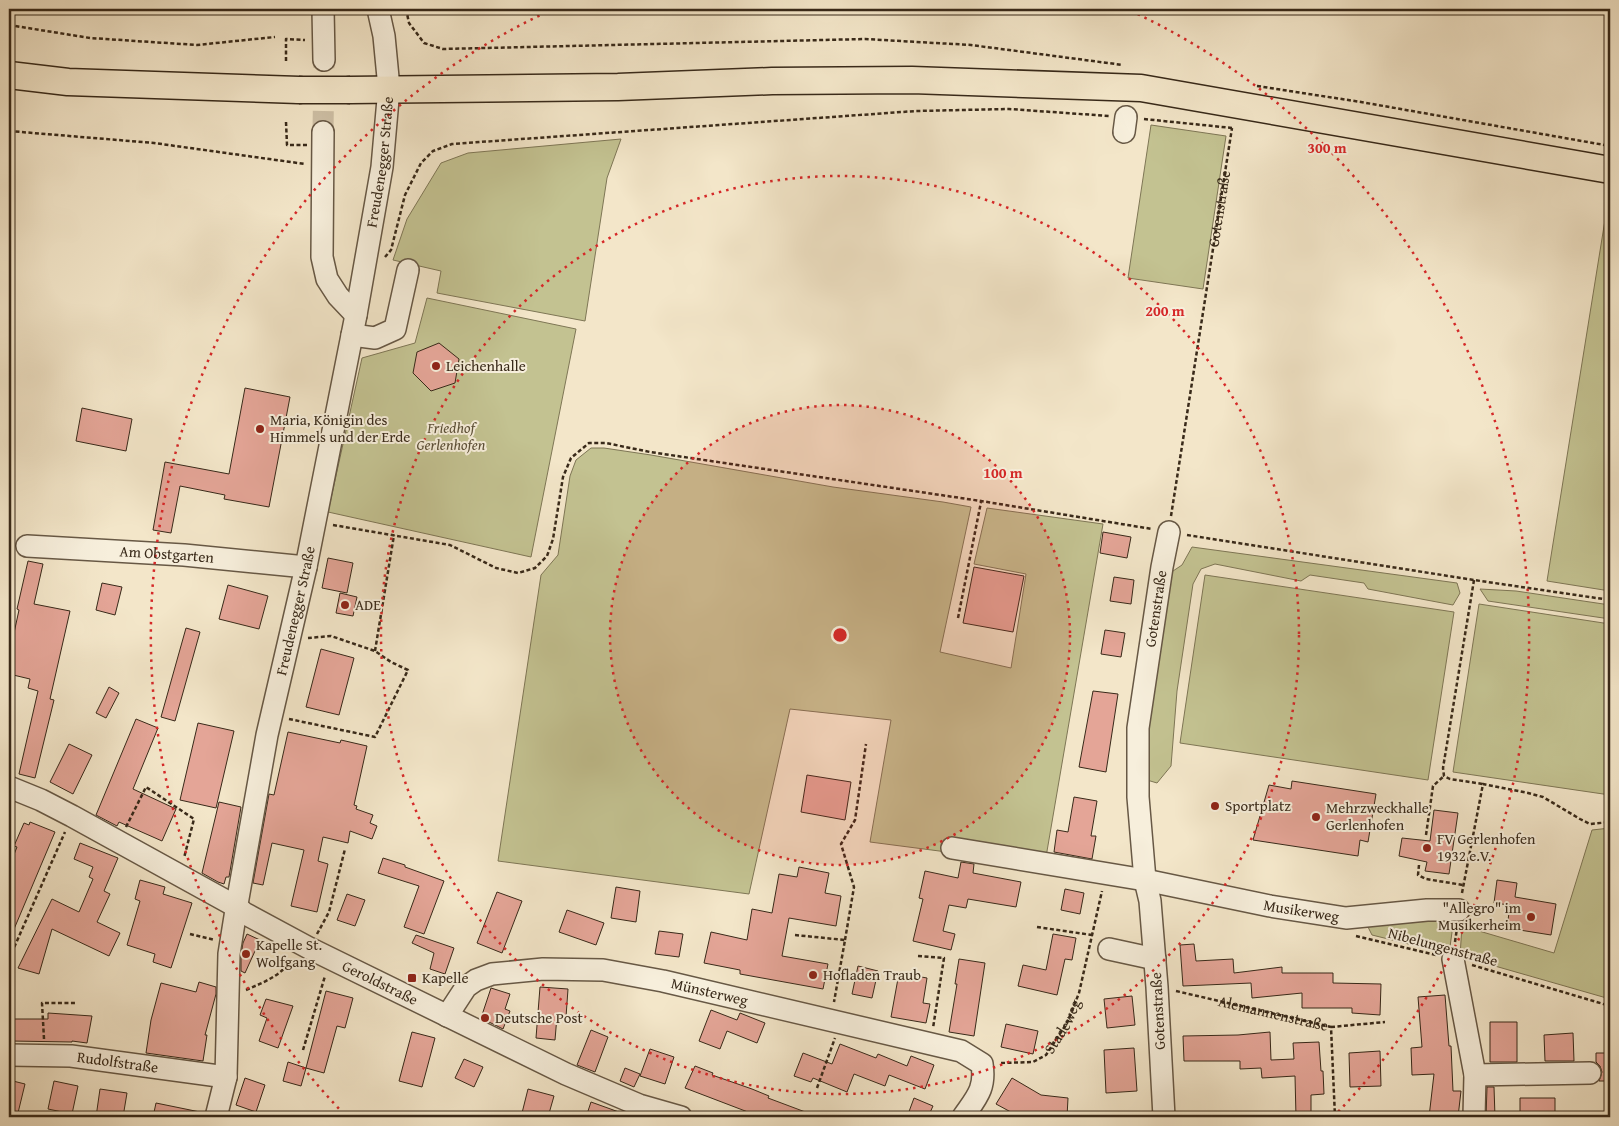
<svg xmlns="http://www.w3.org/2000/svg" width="1619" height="1126" font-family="'Gentium Book Plus',serif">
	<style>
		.green { fill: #c3c291; stroke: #7e7655 }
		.building { fill: #e4a597; stroke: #382919 }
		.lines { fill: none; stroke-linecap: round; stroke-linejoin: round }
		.minor-tunnel { stroke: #cec0a6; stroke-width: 21; stroke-dasharray: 21 11; stroke-linecap: butt }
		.minor-casing { stroke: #675845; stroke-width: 24 }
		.major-casing { stroke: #382919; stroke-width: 29 }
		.path { stroke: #382919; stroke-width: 2.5; stroke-dasharray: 4 2.5; stroke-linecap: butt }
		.minor { stroke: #f7efdc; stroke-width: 21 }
		.major { stroke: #f3e6c9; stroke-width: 26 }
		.major-bridge-casing { stroke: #382919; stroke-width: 29; stroke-linecap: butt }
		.major-bridge { stroke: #f3e6c9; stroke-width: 26 }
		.ring { fill: none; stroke: #d62828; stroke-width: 2.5; stroke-dasharray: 2.5 5 }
		.poi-dot { fill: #8f2418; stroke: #f7efdc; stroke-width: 2 }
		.labels { text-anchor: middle; stroke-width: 4; stroke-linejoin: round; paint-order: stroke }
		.street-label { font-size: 15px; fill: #382919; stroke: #f7efdc }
		.poi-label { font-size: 15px; fill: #382919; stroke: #f7efdc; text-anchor: start }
		.park-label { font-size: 15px; font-style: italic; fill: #5b4f37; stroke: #f7efdc }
		.centre { fill: #d62828; stroke: #f7efdc; stroke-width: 2.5 }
		.ring-label { font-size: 15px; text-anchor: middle; font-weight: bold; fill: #d62828; stroke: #f7efdc; stroke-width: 4; stroke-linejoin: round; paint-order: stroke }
	</style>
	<rect width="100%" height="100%" fill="#f3e6c9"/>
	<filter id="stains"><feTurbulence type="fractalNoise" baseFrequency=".004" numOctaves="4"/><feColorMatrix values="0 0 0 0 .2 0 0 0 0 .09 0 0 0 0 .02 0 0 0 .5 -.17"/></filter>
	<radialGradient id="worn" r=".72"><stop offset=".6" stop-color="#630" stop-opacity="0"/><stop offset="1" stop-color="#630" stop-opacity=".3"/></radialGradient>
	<path class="green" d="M1151 125 1226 136 1203 289 1128 278Z
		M621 139 607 178 585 321 437 293 441 271 393 260 407 219 441 163 468 153Z
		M1609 195H1610V591L1547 581Z
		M427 298 576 329 531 557 328 512 362 358 415 343Z
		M591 448H604L651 455 833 487 943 502 971 507 940 652 1011 668 1026 574 974 564 987 508 1103 524 1046 857 947 852 870 842 891 720 790 709 749 894 498 861 541 575 558 555 570 476 576 460Z
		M1192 547 1457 583 1460 593 1453 605 1368 589 1364 583 1310 575 1301 581 1215 564 1201 569 1193 584 1177 691 1171 766 1157 783 1147 780 1146 726 1167 575 1182 565Z
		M1205 575 1454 612 1428 780 1180 743Z
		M1480 589 1516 591 1610 605V619L1488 601Z
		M1479 604 1610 624V795L1453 772Z
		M1610 828V999L1460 956 1462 926 1554 953 1592 830Z
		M1453 918V925L1449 954 1372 935 1368 927 1356 922Z"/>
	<path class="building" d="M439 343 459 359 455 383 431 391 413 373 417 352Z
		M245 388 290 397 269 507 224 499 225 495 180 486 171 533 153 530 165 462 229 474Z
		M82 408 132 419 126 451 76 441Z
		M1103 532 1131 537 1127 558 1100 553Z
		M328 558 353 563 347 593 322 588Z
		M28 561 43 564 34 604 70 611 50 699 54 700 35 778 19 774 38 691 28 688 30 679 9 674V656L19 610 17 609Z
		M974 567 1024 576 1013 632 963 623Z
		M1114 577 1134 580 1131 604 1110 601Z
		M102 583 122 587 115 615 96 610Z
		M228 585 268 596 259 629 219 619Z
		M340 593 357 597 353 616 336 613Z
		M186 628 200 632 175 721 161 717Z
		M1105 630 1125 633 1121 657 1101 654Z
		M321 649 354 658 339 715 306 707Z
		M109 687 119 693 106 718 96 713Z
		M1093 691 1118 694 1106 772 1079 767Z
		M136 719 158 728 133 789 176 809 162 841 119 822 117 826 96 815Z
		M198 723 234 731 216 808 180 800Z
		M288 732 340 743 341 740 367 746 354 805 357 806 356 809 373 815 370 823 377 826 372 839 350 831 348 843 323 837 318 861 328 864 317 912 291 906 304 850 272 843 263 885 253 883 269 794 274 795Z
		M69 744 92 755 73 794 50 782Z
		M807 775 851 782 845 820 801 812Z
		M1292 781 1376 794 1368 842 1360 840 1358 856 1253 840 1269 785 1291 789Z
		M1074 797 1097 801 1091 836H1096L1092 859 1054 852 1057 830 1068 832Z
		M219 802 241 807 229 877H226L224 884 218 882 202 873Z
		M1434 810 1458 813 1449 874 1425 871 1427 862 1399 856 1402 838 1430 841Z
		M30 822 55 832 9 941V867L17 847 14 846 24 823 29 825Z
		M80 843 118 858 104 891 110 894 97 922 120 933 109 956 52 929 39 974 18 968 52 899 79 912 93 879 89 877 93 867 74 859Z
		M383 858 405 865V867L444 881 424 934 404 927 419 886 378 873Z
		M961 862 974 864 973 873 1021 882 1016 907 968 899 966 908 949 905 943 931 955 934 951 950 913 941 923 899 919 898 925 871 958 878Z
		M799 867 829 873 825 893 841 896 836 926 789 918 782 956 828 964 823 989 740 974V970L704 963 711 932 747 940 752 909 772 913 779 874 797 877Z
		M140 880 165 887 163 894 192 903 171 968 153 962 155 954 127 945 140 901 135 899Z
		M1497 880 1517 883 1515 897 1556 904 1551 935 1507 928 1510 905 1494 903Z
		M616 887 640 891 636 922 611 918Z
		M1065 889 1084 893 1080 914 1061 910Z
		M497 892 522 901 502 953 477 943Z
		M347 894 365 900 355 926 337 920Z
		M567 910 604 923 596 945 559 932Z
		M659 931 683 934 679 957 655 954Z
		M247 934 260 940 245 973 241 971V955L243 943Z
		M1053 934 1076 938 1072 960 1065 959 1057 995 1018 986 1023 965 1046 970Z
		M416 935 454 948 445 974 430 969 434 953 412 943Z
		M1194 944 1196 961 1233 959 1234 973 1282 967V973H1333V983L1381 984 1380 1015 1352 1013V1008H1302V993L1252 998 1251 983 1183 986 1180 945Z
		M959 959 985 963 974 1036 949 1032 957 984H955Z
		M858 966 878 971 872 998 852 994Z
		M899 973 927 978 923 1003 930 1004 926 1023 891 1017Z
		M199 982 216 987V994L205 1035H207L203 1061 146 1053 151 1020 161 983 196 992Z
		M540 987 568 989 566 1017 557 1016 555 1040 536 1038Z
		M491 988 510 994 505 1009 510 1011 503 1029 481 1018Z
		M326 991 353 998 345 1028 337 1026 324 1073 306 1068Z
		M1445 995 1449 1046H1451L1453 1091H1461L1458 1117H1429L1434 1074 1412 1075 1411 1048 1422 1047 1418 997Z
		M1132 996 1135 1025 1107 1028 1104 999Z
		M266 999 293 1006 278 1048 259 1041 267 1018 260 1015Z
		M711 1010 737 1020 740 1013 765 1023 757 1043 727 1031 720 1049 699 1041Z
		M48 1013 92 1016 87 1043 72 1041V1042L11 1041V1019H48Z
		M1490 1022H1517V1062H1490Z
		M1006 1024 1038 1031 1033 1054 1001 1047Z
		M591 1030 608 1037 595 1072 577 1065Z
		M412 1032 435 1038 422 1087 399 1081Z
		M1270 1032 1271 1060 1294 1059 1293 1043 1319 1042 1321 1071H1323L1324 1094 1311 1095V1117H1296L1295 1076 1262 1078 1261 1068 1240 1069V1061H1184L1183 1036 1238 1035Z
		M1573 1033 1574 1061H1545L1544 1035Z
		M840 1044 876 1058 878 1054 907 1066 911 1056 934 1065 925 1089 889 1075 885 1086 854 1074 847 1092 813 1078 811 1082 794 1076 803 1053 832 1064Z
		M1134 1048 1137 1091 1106 1093 1104 1050Z
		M650 1049 674 1057 665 1084 640 1076Z
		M1380 1051 1381 1086 1350 1087 1349 1053Z
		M1596 1053H1610V1081H1599L1602 1072 1600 1066 1596 1062Z
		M464 1059 483 1067 474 1087 455 1078Z
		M288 1062 306 1068 301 1086 283 1081Z
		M695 1066 713 1073 712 1075 752 1089 769 1096 768 1098 816 1116V1117H761L685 1088Z
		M625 1068 640 1074 634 1087 620 1081Z
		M245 1078 265 1085 256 1112 236 1105Z
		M1012 1078 1041 1095 1068 1098 1067 1117H1020L996 1104Z
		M9 1080 25 1084 17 1117H9Z
		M54 1081 78 1086 72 1114 48 1109Z
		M1487 1087H1494L1495 1117H1486Z
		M100 1089 127 1093 123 1117H96Z
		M528 1089 554 1096 548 1117H521Z
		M914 1098 933 1106 928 1117H907Z
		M1520 1098H1555V1117H1520Z
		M591 1102 630 1116V1117H586Z
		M156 1103 200 1112 199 1117H153Z"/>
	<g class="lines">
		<path class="minor-tunnel" d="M323 132 324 60"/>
		<defs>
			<g id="minor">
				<path d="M323 9 324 60"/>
				<path d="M323 132 322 257 327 279 338 296 356 315"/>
				<path d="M1124 132 1126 117"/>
				<path d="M352 335 375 338 395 329 408 270"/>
				<path id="s4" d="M27 546 184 555 306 567"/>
				<path id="s5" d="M9 787 41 800 72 816 237 907 244 913 309 948 566 1074 639 1105 681 1117"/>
				<path id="s6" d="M952 848 1145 880 1270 906 1346 918 1427 910H1459"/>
				<path d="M1109 949 1155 959"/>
				<path d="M1453 959 1475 1075 1474 1117"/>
				<path id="s7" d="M447 1016 466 987 476 980 492 974 543 969 603 970 663 981 961 1051 982 1064C986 1089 976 1098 963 1117"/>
				<path id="s8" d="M9 1055 71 1056 226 1077"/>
				<path d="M1475 1075 1590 1073"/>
				<path id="s9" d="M216 1117 226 1077 229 954 237 904 267 735 306 567 356 315 382 167 389 88 384 36 378 9"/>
				<path id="s10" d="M1164 1117 1157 987 1150 901 1145 880 1138 797V728L1162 567 1169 532"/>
			</g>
			<path id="major" d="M9 75 68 82 299 90
				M350 90 618 87 772 81 912 80 1141 88 1610 170"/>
		</defs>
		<use href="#minor" class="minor-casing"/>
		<use href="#major" class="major-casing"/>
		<g class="path">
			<path d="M406 9 409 23 424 43 443 49 865 39 971 45 1123 65"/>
			<path d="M9 25 90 38 197 45 275 37"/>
			<path d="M286 61V39L305 40"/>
			<path d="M1257 86 1361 102 1610 146"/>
			<path d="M1144 119 1232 128"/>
			<path d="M286 122 287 145H307"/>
			<path d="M9 131 154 143 305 164"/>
			<path d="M385 257 391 250 405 195 421 163 433 151 452 144 916 111 1009 109 1109 116"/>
			<path id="s1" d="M1171 516 1232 128"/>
			<path d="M333 525 450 545 496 568 518 573 535 568 547 556 553 539 563 477 571 458 589 443H606L650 452 981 501 1152 529"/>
			<path d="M1187 535 1474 580 1610 600"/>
			<path d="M1474 580 1443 768 1444 776 1450 779 1483 784"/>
			<path d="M958 618 981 502"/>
			<path d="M375 651 394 535"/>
			<path d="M289 719 375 737 408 670 391 662 375 651 331 636 308 638"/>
			<path d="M126 827 146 787 194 819 184 858"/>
			<path d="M1426 835 1433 786 1444 776"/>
			<path d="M1419 865 1418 875 1426 879 1463 885"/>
			<path d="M1462 893 1483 784 1528 793 1543 797 1580 819 1590 824 1610 822"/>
			<path d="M1037 927 1092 935"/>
			<path d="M190 934 215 940"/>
			<path d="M317 934 329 912 345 849"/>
			<path d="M795 935 845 940 834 1002"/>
			<path d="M1356 936 1436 955"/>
			<path d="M845 940 854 887 841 844 855 820 866 744"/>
			<path d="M1455 942 1457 928"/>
			<path d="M918 956 944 958 933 1028"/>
			<path d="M9 959 65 832"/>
			<path d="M1472 965 1610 1006"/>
			<path d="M246 990C264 982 281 976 292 959"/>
			<path id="s2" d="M1176 991 1331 1027 1335 1117"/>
			<path d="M1331 1027 1385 1022"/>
			<path d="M44 1039 42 1003H77"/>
			<path d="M303 1050 325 976"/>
			<path id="s3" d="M1001 1063 1033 1062 1046 1055 1067 1023 1079 993 1102 891"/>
			<path d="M817 1088 835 1038"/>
		</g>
		<use href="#minor" class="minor"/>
		<use href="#major" class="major"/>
		<defs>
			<path id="major-bridge" d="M299 90H350"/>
		</defs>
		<use href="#major-bridge" class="major-bridge-casing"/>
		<use href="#major-bridge" class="major-bridge"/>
	</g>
	<circle cx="840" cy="635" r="230" fill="#d62828" fill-opacity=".12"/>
	<g class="ring">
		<circle cx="840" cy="635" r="230"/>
		<circle cx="840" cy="635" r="459"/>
		<path d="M344 1114A689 689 0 0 1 549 11M1131 11A689 689 0 0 1 1336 1114"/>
	</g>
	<g class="poi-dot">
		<circle cx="436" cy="366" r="5"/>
		<circle cx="260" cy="429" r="5"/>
		<circle cx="345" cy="605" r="5"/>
		<circle cx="1215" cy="806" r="5"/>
		<circle cx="1316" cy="817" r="5"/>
		<circle cx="1427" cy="848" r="5"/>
		<circle cx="1531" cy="917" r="5"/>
		<circle cx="246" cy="954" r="5"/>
		<circle cx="813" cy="975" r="5"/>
		<rect x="407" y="973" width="10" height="10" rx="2.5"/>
		<circle cx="485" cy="1018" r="5"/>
	</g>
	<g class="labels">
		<g class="street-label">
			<text dy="5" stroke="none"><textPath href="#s9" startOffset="971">Freudenegger Straße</textPath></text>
			<text dy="5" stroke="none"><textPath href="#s1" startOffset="311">Gotenstraße</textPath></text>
			<text dy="5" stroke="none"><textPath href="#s4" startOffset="140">Am Obstgarten</textPath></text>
			<text dy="5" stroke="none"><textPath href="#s10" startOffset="511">Gotenstraße</textPath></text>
			<text dy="5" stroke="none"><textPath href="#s9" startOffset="514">Freudenegger Straße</textPath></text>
			<text dy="5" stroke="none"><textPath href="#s6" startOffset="355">Musikerweg</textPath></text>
			<text transform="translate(1443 947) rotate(15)" y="5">Nibelungenstraße</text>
			<text dy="5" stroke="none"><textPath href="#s5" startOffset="420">Geroldstraße</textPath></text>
			<text dy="5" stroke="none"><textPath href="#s7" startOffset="284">Münsterweg</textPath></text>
			<text transform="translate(1158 1011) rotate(-93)" y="5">Gotenstraße</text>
			<text dy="5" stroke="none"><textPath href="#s2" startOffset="100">Alemannenstraße</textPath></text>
			<text dy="5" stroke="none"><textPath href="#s3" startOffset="80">Stadeweg</textPath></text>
			<text dy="5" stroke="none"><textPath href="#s8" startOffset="109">Rudolfstraße</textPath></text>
		</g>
		<g class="poi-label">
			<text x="446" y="371">Leichenhalle</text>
			<text x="270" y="425">Maria, Königin des<tspan x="270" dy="17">Himmels und der Erde</tspan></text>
			<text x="355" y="610">ADE</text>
			<text x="1225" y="811">Sportplatz</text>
			<text x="1326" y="813">Mehrzweckhalle<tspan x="1326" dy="17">Gerlenhofen</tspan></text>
			<text x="1437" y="844">FV Gerlenhofen<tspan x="1437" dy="17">1932 e.V.</tspan></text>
			<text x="1521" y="913" text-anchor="end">"Allegro" im<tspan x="1521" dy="17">Musikerheim</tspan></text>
			<text x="256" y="950">Kapelle St.<tspan x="256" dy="17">Wolfgang</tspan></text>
			<text x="823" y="980">Hofladen Traub</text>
			<text x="422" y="983">Kapelle</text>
			<text x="495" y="1023">Deutsche Post</text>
		</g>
		<g class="park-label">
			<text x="451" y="433">Friedhof<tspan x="451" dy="17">Gerlenhofen</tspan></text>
		</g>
	</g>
	<circle cx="840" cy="635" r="8" class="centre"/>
	<g class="ring-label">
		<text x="1327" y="153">300 m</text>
		<text x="1165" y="316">200 m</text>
		<text x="1003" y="478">100 m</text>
	</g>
	<rect width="1619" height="1126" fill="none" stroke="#f3e6c9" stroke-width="30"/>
	<rect x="10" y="10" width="1599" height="1106" fill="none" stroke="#382919" stroke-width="2.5"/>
	<rect x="15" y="15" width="1589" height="1096" fill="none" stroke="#382919"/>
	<rect width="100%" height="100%" filter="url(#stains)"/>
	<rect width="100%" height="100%" fill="url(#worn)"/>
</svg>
